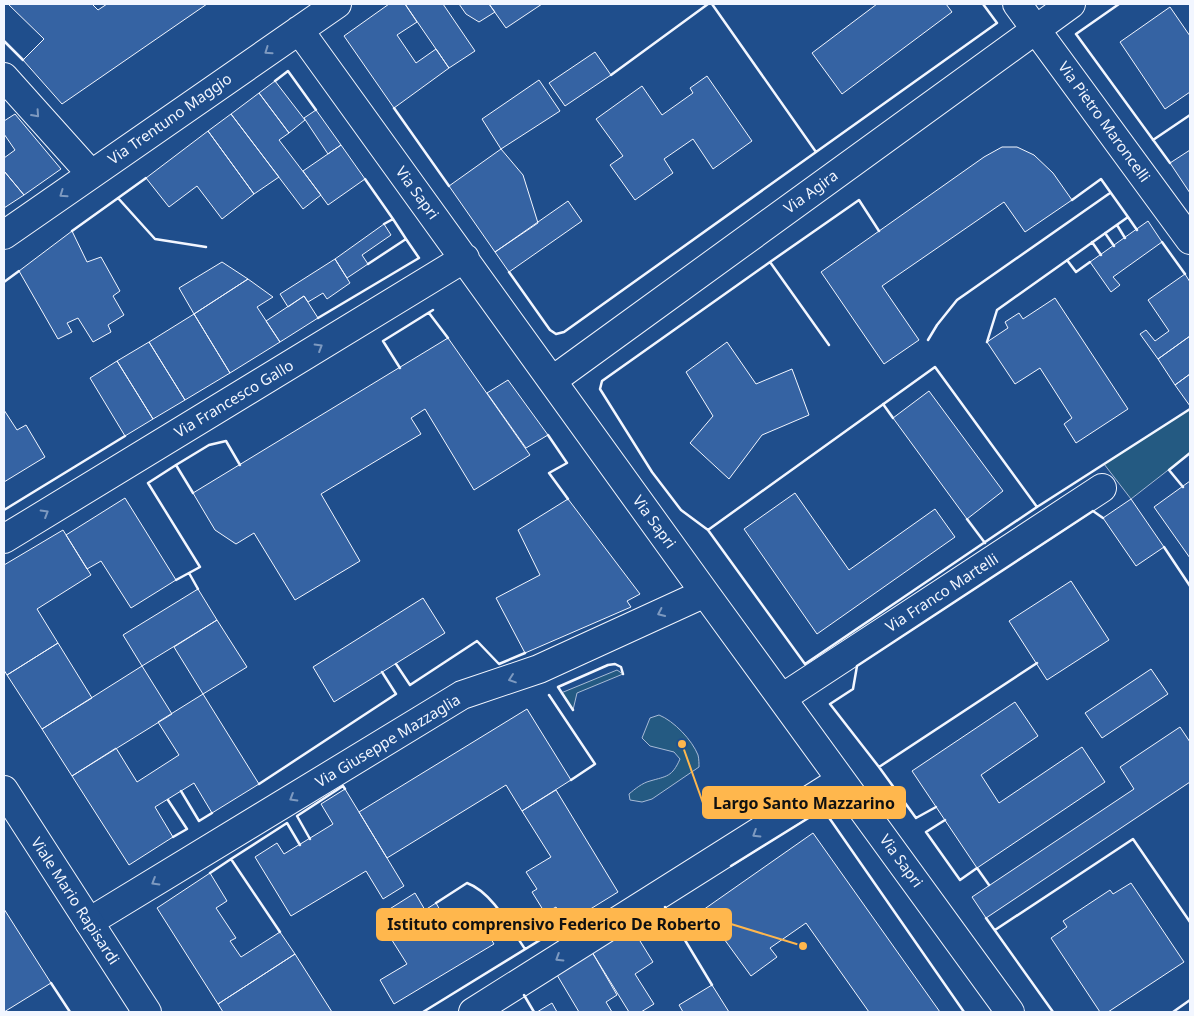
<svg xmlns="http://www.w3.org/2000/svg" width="1194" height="1016" font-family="'Noto Sans',sans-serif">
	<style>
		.green { fill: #245a82; stroke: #a8bbd7 }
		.building { fill: #3563a3; stroke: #f2f6ff }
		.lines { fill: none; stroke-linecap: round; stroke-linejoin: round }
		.street-casing { stroke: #f2f6ff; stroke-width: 30 }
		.primary-casing { stroke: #f2f6ff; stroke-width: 30 }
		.street { stroke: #1f4e8c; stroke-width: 28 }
		.primary { stroke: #1f4e8c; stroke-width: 28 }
		.wall { stroke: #f2f6ff; stroke-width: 2.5 }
		.oneway { stroke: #7e9ac0 }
		.labels { text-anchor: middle; stroke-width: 4; stroke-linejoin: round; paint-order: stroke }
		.street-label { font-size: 15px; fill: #f2f6ff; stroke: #1f4e8c }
		.leader { fill: none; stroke: #ffb74d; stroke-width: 2 }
		.callout-dot { fill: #ffb74d; stroke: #1f4e8c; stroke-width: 2 }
		.callout { fill: #ffb74d; stroke: #ffb74d; stroke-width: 2 }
		.callout-label { font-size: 16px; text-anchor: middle; font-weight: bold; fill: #111 }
	</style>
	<rect width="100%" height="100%" fill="#1f4e8c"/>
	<path class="green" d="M1190 409V453L1131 499 1104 464Z
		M617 670 623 674 577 693 573 710 561 693Z
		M659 715C674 721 692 740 698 755 699 759 699 764 699 767L652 799 642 802 630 800 629 794C635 789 642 783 650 781 667 776 672 777 680 759L674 752 650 746 642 738 650 718Z"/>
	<path class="building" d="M8 4H92L98 10 107 4H207L62 104 23 60 44 39Z
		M389 4H405L417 22 397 35 416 63 436 49 449 68 394 108 344 36Z
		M405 4H443L475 51 449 68Z
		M459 4H489L495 12 479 22 466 14Z
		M489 4H542L506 28Z
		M877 4H946L952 12 842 94 812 53Z
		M1170 7 1190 36V92L1165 109 1120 42Z
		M595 52 611 75 565 106 549 83Z
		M707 76 752 141 713 169 693 139 664 159 673 173 635 200 610 165 623 156 596 119 642 86 662 115 693 93 690 88Z
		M539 80 560 111 501 149 482 119Z
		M275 81 305 120 289 133 259 93Z
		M259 93 289 133 279 140 321 195 303 209 231 114Z
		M316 110 341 145 328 154 304 118Z
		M15 114 61 169 24 195 4 171V158L15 150 4 134V121Z
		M231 114 279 177 254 194 208 131Z
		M208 131 254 194 222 219 197 186 169 207 146 178Z
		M341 145 365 179 328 205 303 171Z
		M1002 147H1017L1034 155 1053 173 1072 200 1025 232 1004 202 882 286 919 340 884 364 821 272 984 157Z
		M501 149 523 175 538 223 495 252 449 186Z
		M1190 150V193L1170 163Z
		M4 171 24 195 4 208Z
		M568 201 582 221 509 272 495 252Z
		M1148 221 1162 242 1113 277 1120 285 1111 292 1090 262Z
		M384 224 391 235 362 255 368 264 347 278 335 259Z
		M72 231 87 262 101 257 120 291 113 296 124 315 108 325 111 332 93 342 78 318 67 323 72 332 58 339 19 271Z
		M335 259 350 283 327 299 323 293 308 302 304 296 288 307 280 294Z
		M222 262 248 279 194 314 179 288Z
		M1185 274 1190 282V336L1158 359 1140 334 1146 330 1155 341 1169 331 1148 300Z
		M248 279 273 297 257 307 280 342 230 373 194 314Z
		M304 296 318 318 280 342 266 321Z
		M1055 298 1128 409 1076 443 1064 424 1072 418 1040 368 1015 384 987 342 1008 328 1005 322 1019 313 1023 319Z
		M194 314 230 373 185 400 149 342Z
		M1190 336V374L1175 385 1158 359Z
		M448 338 530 455 474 490 425 409 411 418 421 434 321 494 360 561 295 600 254 533 236 544 215 530 193 493Z
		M149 342 185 400 153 419 117 361Z
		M727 342 756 384 792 369 809 415 762 435 729 479 690 443 713 416 686 372Z
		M117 361 153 419 125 436 90 378Z
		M1190 374V406L1175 385Z
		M508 380 548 435 526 448 487 393Z
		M929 391 1003 491 967 519 893 418Z
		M4 410 17 430 26 425 45 457 4 482Z
		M1190 481V558L1154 507Z
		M795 493 849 570 935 509 955 537 817 634 744 529Z
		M125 498 176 580 131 608 101 561 87 569 66 535Z
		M568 499 640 594 627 601 631 607 525 653 496 598 540 575 518 530Z
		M1131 499 1164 547 1136 566 1103 518Z
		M63 530 91 575 37 609 58 643 7 675 4 670V565Z
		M1071 581 1109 640 1047 680 1009 621Z
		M198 589 217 620 142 666 123 635Z
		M423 598 445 633 334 702 313 667Z
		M217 620 247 667 203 694 174 647Z
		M58 643 92 698 42 729 7 675Z
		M142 666 172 714 72 776 42 729Z
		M1151 669 1168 694 1102 738 1085 713Z
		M203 694 259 784 212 813 194 783 155 807 173 837 129 865 72 776 116 748 137 782 179 755 158 722Z
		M1015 702 1038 736 981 775 999 803 1082 747 1105 782 977 868 912 771Z
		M527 709 571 780 522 811 506 785 387 858 359 812Z
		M1180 727 1190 742V782L986 918 972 897 1134 789 1120 767Z
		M345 789 404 886 383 899 366 871 291 916 255 857 277 843 284 854 333 824 321 804Z
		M556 790 618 892 566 924 556 907 545 913 532 892 537 889 526 872 551 857 522 811Z
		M813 833 940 1012H869L806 923 770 948 777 957 751 976 703 910Z
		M210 873 227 901 216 908 236 938 230 941 241 957 280 932 295 954 218 1004 157 908Z
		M1131 883 1184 962 1108 1012H1100L1051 938 1067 927 1063 921 1110 890 1113 894Z
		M415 893 425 910 436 903 452 931 477 915 494 944 394 1004 380 980 407 964 390 937 400 930 388 910Z
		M4 909 51 983 4 1012Z
		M632 928 653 962 635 974 654 1004 641 1012H629L592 952Z
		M592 952 617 995 606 1002 612 1012H579L557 975Z
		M295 954 332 1012H223L218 1004Z
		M712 985 729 1012H683L679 1005Z
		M552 1003 557 1012H537Z"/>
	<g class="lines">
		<defs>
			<path id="street" d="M1017 4 1190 240
				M299 30 705 593 1010 1012
				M4 77 91 174
				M4 235 337 4
				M553 380 1071 4
				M4 539 465 258
				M782 698 1102 488
				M89 922 462 695 539 669 705 593
				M473 1012 841 780"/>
			<path id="primary" d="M4 790 147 1012"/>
		</defs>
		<use href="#street" class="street-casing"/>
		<use href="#primary" class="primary-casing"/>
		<use href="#street" class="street"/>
		<use href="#primary" class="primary"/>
		<path class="wall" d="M1119 4 1076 34 1170 163
			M4 41 23 60
			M611 75 708 4
			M275 81 288 71 316 110
			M394 108 449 186
			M1153 140 1190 115
			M816 152 997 23 983 4
			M365 179 393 219 384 224
			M118 198 155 239 206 247
			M1072 200 1101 179 1128 217
			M1117 225 1125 238
			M72 231 146 178
			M1105 233 1114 246
			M1092 242 1101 255
			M1162 242 1185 274
			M1067 260 1076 272 1090 262
			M368 264 406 239 393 219
			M509 272 550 330 556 334 564 332 816 152 712 4
			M4 282 19 271
			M429 313 448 338
			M318 318 419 258 406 239
			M928 340 937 325 957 300 1110 193
			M987 342 997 310 1128 217 1137 230
			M829 345 770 262 859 200 879 231
			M935 367 1037 507 805 664 708 530Z
			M400 368 383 341 433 310
			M883 404 893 418
			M548 435 567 463 549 473 568 499
			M176 465 209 445 226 441 240 465
			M1183 487 1169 470 1190 453
			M1037 507 1190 409
			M4 510 125 436
			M967 519 985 543
			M708 530 681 510 652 472 600 389 602 381 770 262
			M1164 547 1190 586
			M189 573 198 589
			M176 580 200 567 148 483 176 465 193 493
			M396 664 410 685 477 641 499 664 525 653
			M549 695 595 764 571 780
			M573 710 558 687 608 665 615 664 621 667 623 674
			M879 767 1037 663
			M259 784 396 694 382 672
			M181 791 199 821 212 813
			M168 800 187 829 173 837
			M936 807 916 818 879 767 830 704 853 689 857 666 1093 511 1103 518
			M945 820 926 832 960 880 977 868 989 885
			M310 839 297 816 343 786 345 789
			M231 859 287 823 300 845
			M731 866 823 809 964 1012
			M210 873 231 859 280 932
			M436 903 467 883C492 892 510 927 525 949
			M665 907 712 985
			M986 918 1053 1012
			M995 930 1133 839 1190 922
			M51 983 70 1012
			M524 995 534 1012
			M423 1012 566 924
			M1173 1012 1190 1000"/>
	</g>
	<defs><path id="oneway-chevron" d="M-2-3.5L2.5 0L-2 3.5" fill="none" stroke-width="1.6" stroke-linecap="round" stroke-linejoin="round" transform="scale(1.25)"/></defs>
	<g class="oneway">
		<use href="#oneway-chevron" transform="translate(268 51) rotate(145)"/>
		<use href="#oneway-chevron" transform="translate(36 114) rotate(48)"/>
		<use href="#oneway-chevron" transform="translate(63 194) rotate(145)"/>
		<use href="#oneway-chevron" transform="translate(319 347) rotate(-31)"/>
		<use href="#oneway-chevron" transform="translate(45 513) rotate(-31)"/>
		<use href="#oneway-chevron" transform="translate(661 613) rotate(155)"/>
		<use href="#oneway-chevron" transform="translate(512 679) rotate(161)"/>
		<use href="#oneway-chevron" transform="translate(293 798) rotate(149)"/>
		<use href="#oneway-chevron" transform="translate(756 834) rotate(148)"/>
		<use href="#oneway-chevron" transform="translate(155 882) rotate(149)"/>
		<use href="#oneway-chevron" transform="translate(559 958) rotate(148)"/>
	</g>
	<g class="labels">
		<g class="street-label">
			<text transform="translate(170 119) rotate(-35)" y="5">Via Trentuno Maggio</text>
			<text transform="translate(1104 122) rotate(54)" y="5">Via Pietro Maroncelli</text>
			<text transform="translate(811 192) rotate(-36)" y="5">Via Agira</text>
			<text transform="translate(417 193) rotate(54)" y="5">Via Sapri</text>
			<text transform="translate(234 399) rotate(-31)" y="5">Via Francesco Gallo</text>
			<text transform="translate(654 522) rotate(54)" y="5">Via Sapri</text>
			<text transform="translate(942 593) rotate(-33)" y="5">Via Franco Martelli</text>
			<text transform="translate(388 741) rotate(-31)" y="5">Via Giuseppe Mazzaglia</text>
			<text transform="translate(901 861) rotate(54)" y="5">Via Sapri</text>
			<text transform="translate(75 901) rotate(57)" y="5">Viale Mario Rapisardi</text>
		</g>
	</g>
	<path class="leader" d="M682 744L703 803M803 946L731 924"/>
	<g class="callout-dot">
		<circle cx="682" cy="744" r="5"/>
		<circle cx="803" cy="946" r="5"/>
	</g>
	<g class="callout">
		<rect x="703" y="787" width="202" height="31" rx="5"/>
		<rect x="377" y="909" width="354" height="31" rx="5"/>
	</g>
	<g class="callout-label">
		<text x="804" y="809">Largo Santo Mazzarino</text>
		<text x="554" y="930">Istituto comprensivo Federico De Roberto</text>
	</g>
	<rect width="1194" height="1016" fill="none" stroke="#f2f6ff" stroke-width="10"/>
</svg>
